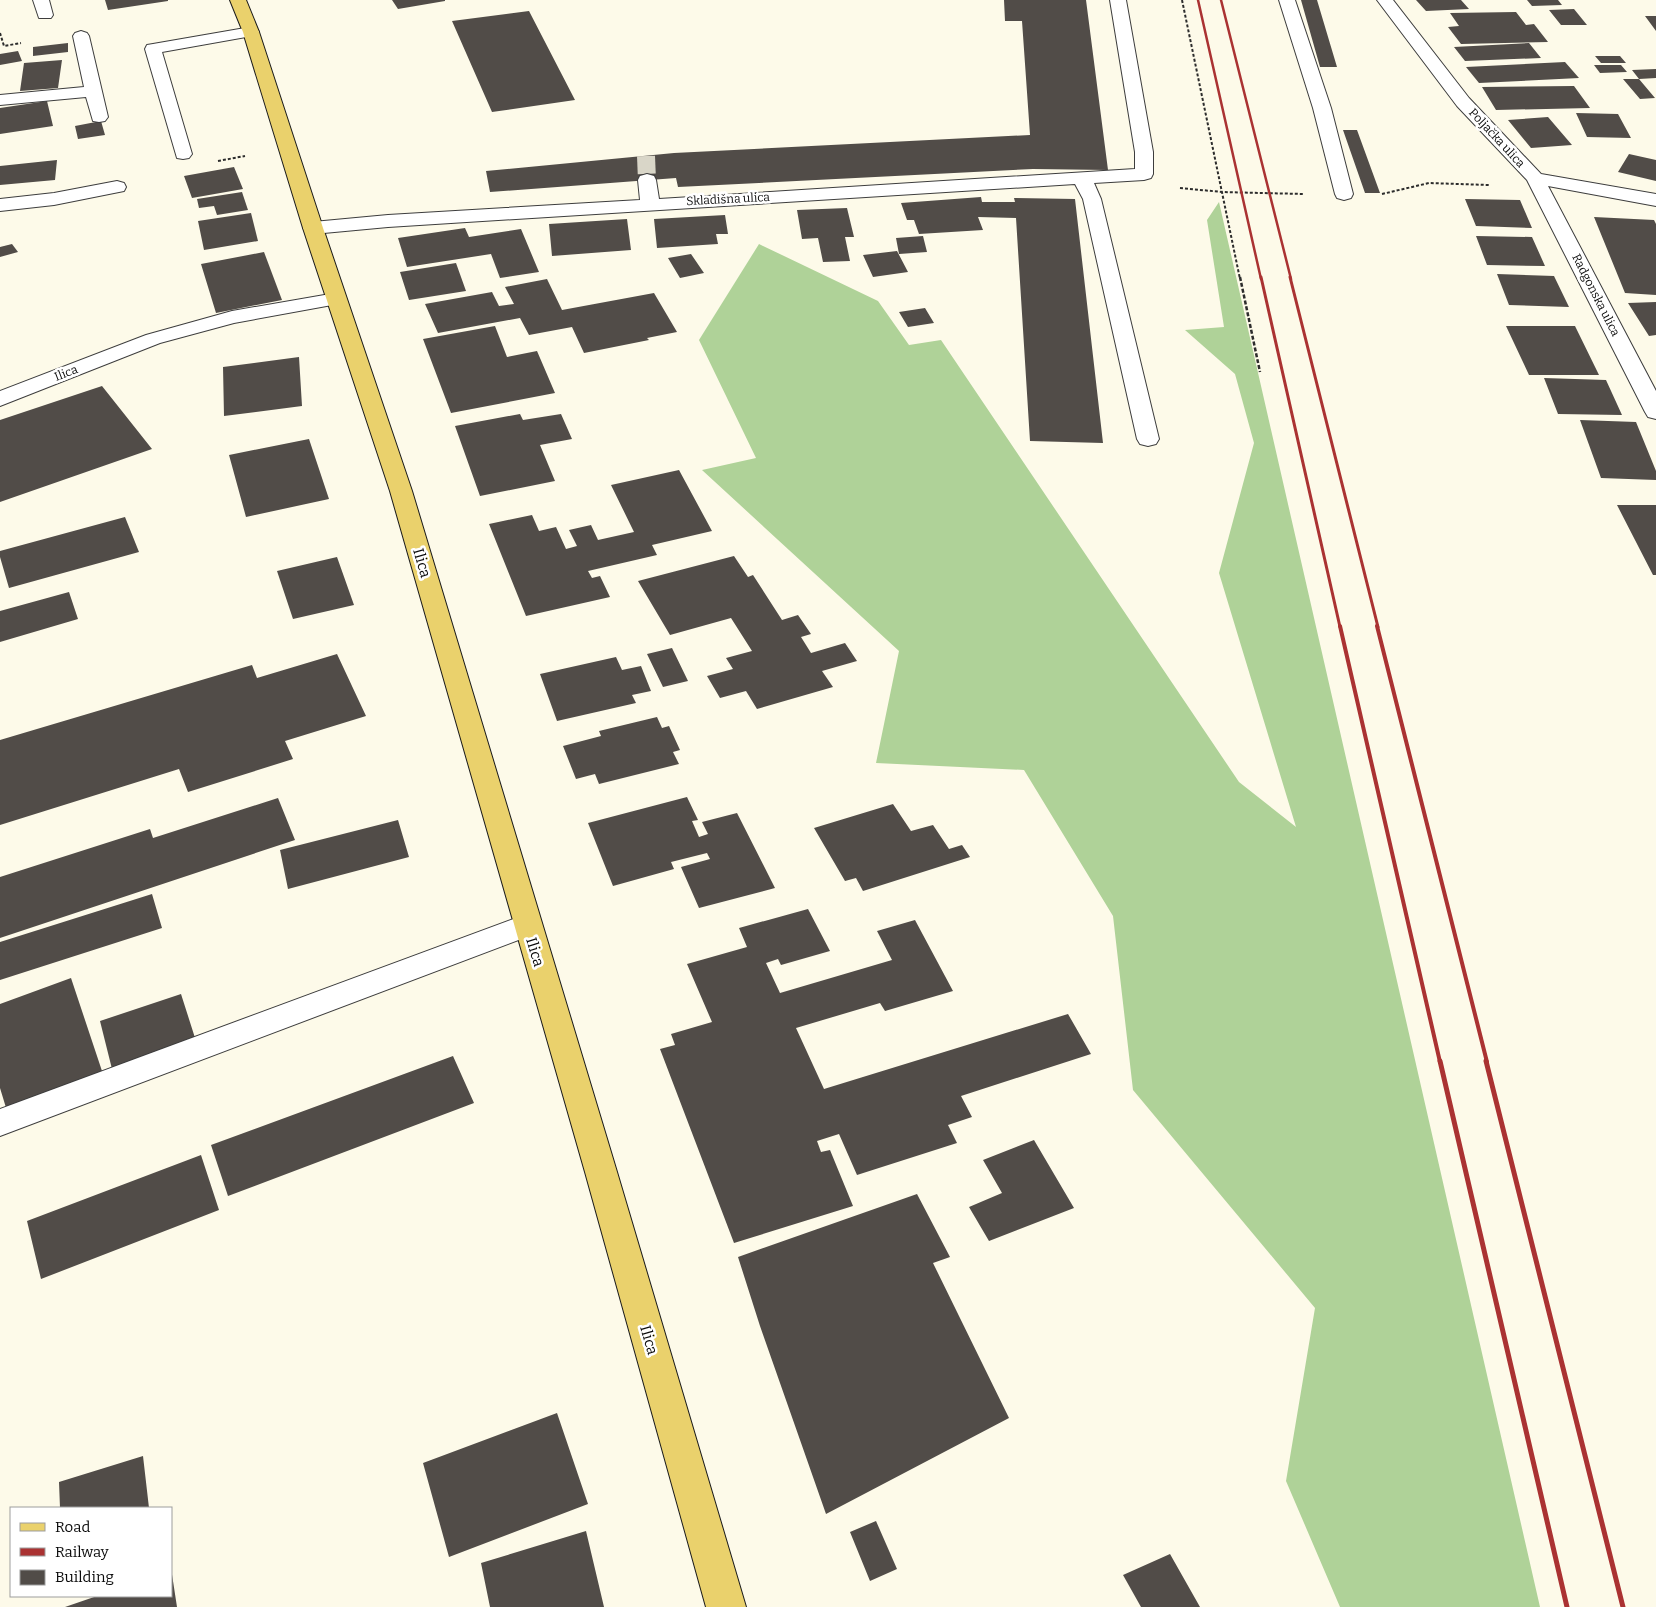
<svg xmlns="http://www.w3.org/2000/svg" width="1656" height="1607" font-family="Bitter,serif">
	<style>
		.forest { fill: #afd298 }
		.building { fill: #514c48 }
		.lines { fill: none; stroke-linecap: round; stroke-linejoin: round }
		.minor-tunnel { stroke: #d9d6c8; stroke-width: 18; stroke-dasharray: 18 9; stroke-linecap: butt }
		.minor-casing { stroke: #3d3d3d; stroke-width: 2 }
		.major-casing { stroke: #1b1b1b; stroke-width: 2 }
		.path-far1 { stroke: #2c2c2c; stroke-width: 2; stroke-dasharray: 3 2; stroke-linecap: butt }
		.path { stroke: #2c2c2c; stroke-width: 2.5; stroke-dasharray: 4 2; stroke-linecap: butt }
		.minor { fill: #fff; fill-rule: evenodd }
		.major { fill: #ead16c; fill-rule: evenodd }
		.rail-far3 { stroke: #aa3232; stroke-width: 2.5 }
		.rail-far2 { stroke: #aa3232; stroke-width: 3 }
		.rail-far1 { stroke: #aa3232; stroke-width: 4 }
		.rail { stroke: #aa3232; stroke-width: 5 }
		.labels { text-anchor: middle; stroke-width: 5; stroke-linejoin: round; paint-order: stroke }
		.far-street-label { font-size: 12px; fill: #0a0a0a; stroke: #fff }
		.street-label { font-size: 15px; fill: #0a0a0a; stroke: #fff }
	</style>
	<rect width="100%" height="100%" fill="#fdfae9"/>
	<path class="forest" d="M1219 202 1540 1607H1340L1286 1481 1315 1308 1133 1090 1113 916 1024 770 876 763 899 651 702 470 756 458 699 340 759 244 878 301 909 345 941 340 1239 782 1296 827 1219 573 1254 443 1235 374 1185 330 1224 327 1207 220Z"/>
	<path class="building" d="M105 0H168V1L108 10Z
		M392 0H445V1L398 9Z
		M1004 0H1086L1108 170 1033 169 678 187 676 178 490 192 486 171 674 153 1030 135 1022 21H1005Z
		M1301 0H1317L1337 67H1320Z
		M1416 0H1461L1469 9 1426 11Z
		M1527 0H1558L1562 5 1532 6Z
		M1574 9 1587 25H1561L1549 10Z
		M529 11 575 100 492 112 452 21Z
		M1516 12 1526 25 1534 24 1548 42 1461 44 1448 27 1459 26 1450 13Z
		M1645 16H1656V31Z
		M68 43V52L33 56V47Z
		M1529 43 1541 58 1465 61 1454 47Z
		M18 51 22 61 0 65V54Z
		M1595 56H1620L1626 63H1601Z
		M62 60 58 88 20 91 24 63Z
		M1565 62 1579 78 1479 83 1466 67Z
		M1594 65H1621L1627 72 1600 73Z
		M1656 69V78L1639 79 1632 70Z
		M1623 79H1639L1655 98 1640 99Z
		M1574 86 1590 108 1496 110 1482 87Z
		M47 101 53 126 0 134V108Z
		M1576 113 1618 114 1631 138 1587 137Z
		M1548 117 1572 145 1531 148 1508 120Z
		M101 121 105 135 78 139 75 126Z
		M1343 130H1357L1380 193H1365Z
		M1629 154 1656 160V181L1618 172Z
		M57 160 55 180 0 185V166Z
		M234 167 243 189 192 198 184 176Z
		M242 192 248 210 217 215 214 206 199 208 197 199Z
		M981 197 982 202H1015L1014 198 1075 199 1103 443 1030 441 1016 218 978 217 983 230 919 234 914 220H907L901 203Z
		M1465 199 1520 200 1532 228 1476 226Z
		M847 208 854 237H845L850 261 823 262 818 238 802 239 797 210Z
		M251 213 258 241 204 250 198 221Z
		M725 215 728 234H716L718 244 657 248 654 219Z
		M1594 217 1654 220 1656 224V295L1625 293Z
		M627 219 631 250 552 256 549 224Z
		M465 228 469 237 521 229 539 272 500 278 491 254 407 267 398 238Z
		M923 236 927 252 899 254 896 238Z
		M1476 236 1532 237 1545 266 1487 265Z
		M12 244 18 252 0 257V247Z
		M897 251 908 272 873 277 863 255Z
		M264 252 282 300 216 313 201 264Z
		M691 254 704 273 680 278 668 258Z
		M456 263 466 291 409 300 400 272Z
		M1497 274 1554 276 1569 307 1509 305Z
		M547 279 562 310 654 293 677 332 647 338 649 340 584 353 572 327 529 335 520 318 438 333 425 304 492 292 499 306 514 304 505 287Z
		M1656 302V335L1649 336 1628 303Z
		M925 308 934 323 908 327 899 312Z
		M495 326 507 357 537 351 555 393 451 413 423 339Z
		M1506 326H1575L1599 375H1529Z
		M299 357 302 406 224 416 223 367Z
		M1544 378 1606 380 1622 415 1558 414Z
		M102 386 152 449 0 502V420Z
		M520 414 523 420 561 414 572 439 540 445 555 481 480 496 455 426Z
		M1580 420 1636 422 1656 471V480L1601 478Z
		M309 439 329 499 246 517 229 455Z
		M679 470 712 531 652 545 657 555 588 571 592 578 600 576 610 597 526 616 489 524 532 515 539 531 556 527 566 549 577 546 569 530 591 525 598 540 634 532 611 485Z
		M1617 505H1656V575H1653Z
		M125 517 139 552 9 588 0 557V551Z
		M734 556 748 577 753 575 782 620 798 615 811 634 801 637 811 653 845 643 857 661 822 671 833 687 757 709 746 691 720 698 707 676 733 669 726 658 752 651 731 618 670 635 638 581Z
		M337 557 354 605 293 619 277 571Z
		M69 592 78 619 0 642V611Z
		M672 648 688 681 663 687 647 654Z
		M337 654 366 716 285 741 293 759 188 792 179 769 0 825V740L252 665 257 678Z
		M616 657 622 670 641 666 651 691 632 695 636 703 557 721 540 674Z
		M657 717 662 728 669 726 680 750 673 752 679 764 599 784 595 774 576 779 563 746 601 736 599 731Z
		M687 797 698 820 692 821 699 837 708 834 702 822 737 813 775 888 699 908 681 867 710 859 707 853 671 862 674 869 613 886 588 823Z
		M278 798 295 840 0 938V877L150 829 153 838Z
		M893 804 911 831 933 825 949 849 962 845 970 857 863 891 856 878 845 881 814 828Z
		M398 820 409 857 288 889 280 850Z
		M152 894 162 928 0 980V942Z
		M808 909 830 951 781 965 778 959 766 963 780 993 892 960 877 931 915 920 953 991 885 1011 880 1003 796 1028 824 1089 1068 1014 1091 1054 961 1096 972 1117 948 1125 957 1143 857 1175 839 1134 817 1141 821 1152 830 1150 853 1206 734 1243 660 1049 675 1045 671 1034 712 1022 687 964 747 947 739 928Z
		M71 978 103 1074 7 1111 0 1088V1004Z
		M181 994 196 1041 112 1069 100 1021Z
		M453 1056 474 1103 228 1196 211 1145Z
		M1034 1140 1074 1208 989 1241 969 1207 1002 1193 983 1160Z
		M201 1155 219 1210 41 1279 27 1221Z
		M917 1194 950 1257 933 1263 1009 1418 826 1514 760 1326 738 1257Z
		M557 1413 588 1504 449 1557 423 1463Z
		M143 1456 149 1508H60L59 1482Z
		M876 1521 897 1569 870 1581 850 1532Z
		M586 1531 604 1607H490L481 1563Z
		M1170 1554 1200 1607H1141L1123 1575Z
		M171 1568 177 1607H65L97 1596H171Z"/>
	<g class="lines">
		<path class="minor-tunnel" d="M646 156 647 180"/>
		<defs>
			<path id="minor" d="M33 0H49L53 15 51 18H39Z
				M1110 0H1126L1153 152V174L1151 178 1144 180 1094 183 1101 199 1159 439 1156 444 1148 446 1140 444 1137 439 1083 199 1075 184 388 227 313 234 306 232 303 228 306 224 313 222 388 215 640 200 638 180 640 176 647 174 654 176 656 180 659 199 1135 169V152Z
				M1279 0H1295L1331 108 1353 194 1351 198 1344 200 1337 198 1335 194 1313 108Z
				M1377 0H1393L1469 98 1541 174 1656 194V206L1548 186 1656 391V419L1648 417 1645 412 1527 180 1457 106Z
				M251 27 257 29 259 32 257 35 162 52 192 154 189 158 183 159 177 158 145 49 147 45 153 44Z
				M81 31 87 33 89 36 108 117 105 121 99 122 93 121 86 97 0 105V95L84 87 73 36 75 33Z
				M117 181 124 183 126 187 124 191 54 205 0 211V199L54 193Z
				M336 293 343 295 346 299 343 303 234 323 160 343 0 406V391L146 335 232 311Z
				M527 914 537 917 542 925 537 933 0 1136V1109Z"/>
			<path id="major" d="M230 0H246L259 32 323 228 412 491 617 1172 746 1607H706L585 1172 390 491 303 228 243 32Z"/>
		</defs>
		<use href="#minor" class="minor-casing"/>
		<use href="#major" class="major-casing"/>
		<path class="path-far1" d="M1182 0 1240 279
			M0 33 4 46 21 43
			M218 161 245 156
			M1180 188 1222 192 1303 194
			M1382 194 1429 183 1489 185"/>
		<path class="path" d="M1240 277 1260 372"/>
		<use href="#minor" class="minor"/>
		<use href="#major" class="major"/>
		<path class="rail-far3" d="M1198 0 1261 279
			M1221 0 1291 279"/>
		<path class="rail-far2" d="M1261 277 1340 627
			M1290 277 1378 627"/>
		<path class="rail-far1" d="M1340 626 1440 1062
			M1377 626 1487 1062"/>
		<path class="rail" d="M1440 1061 1567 1607
			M1486 1061 1623 1607"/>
	</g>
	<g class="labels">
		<g class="far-street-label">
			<text transform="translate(1497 138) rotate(47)" y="4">Poljačka ulica</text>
			<text transform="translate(728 199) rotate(-3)" y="4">Skladišna ulica</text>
			<text transform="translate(1596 295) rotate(63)" y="4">Radgonska ulica</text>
			<text transform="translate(66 373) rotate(-21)" y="4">Ilica</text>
		</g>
		<g class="street-label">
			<text transform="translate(422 563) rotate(74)" y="5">Ilica</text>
			<text transform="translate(535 952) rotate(73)" y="5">Ilica</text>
			<text transform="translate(649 1340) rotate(74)" y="5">Ilica</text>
		</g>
	</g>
	<rect x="10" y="1507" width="162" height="90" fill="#ffffff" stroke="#9d9d9d"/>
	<rect x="20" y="1523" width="25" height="8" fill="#ead16c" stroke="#9d9d9d"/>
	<text x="55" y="1532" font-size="15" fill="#0a0a0a">Road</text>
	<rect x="20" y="1548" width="25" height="8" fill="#aa3232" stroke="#9d9d9d"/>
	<text x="55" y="1557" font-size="15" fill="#0a0a0a">Railway</text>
	<rect x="20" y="1570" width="25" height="15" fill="#514c48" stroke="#9d9d9d"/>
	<text x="55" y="1582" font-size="15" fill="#0a0a0a">Building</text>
</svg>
